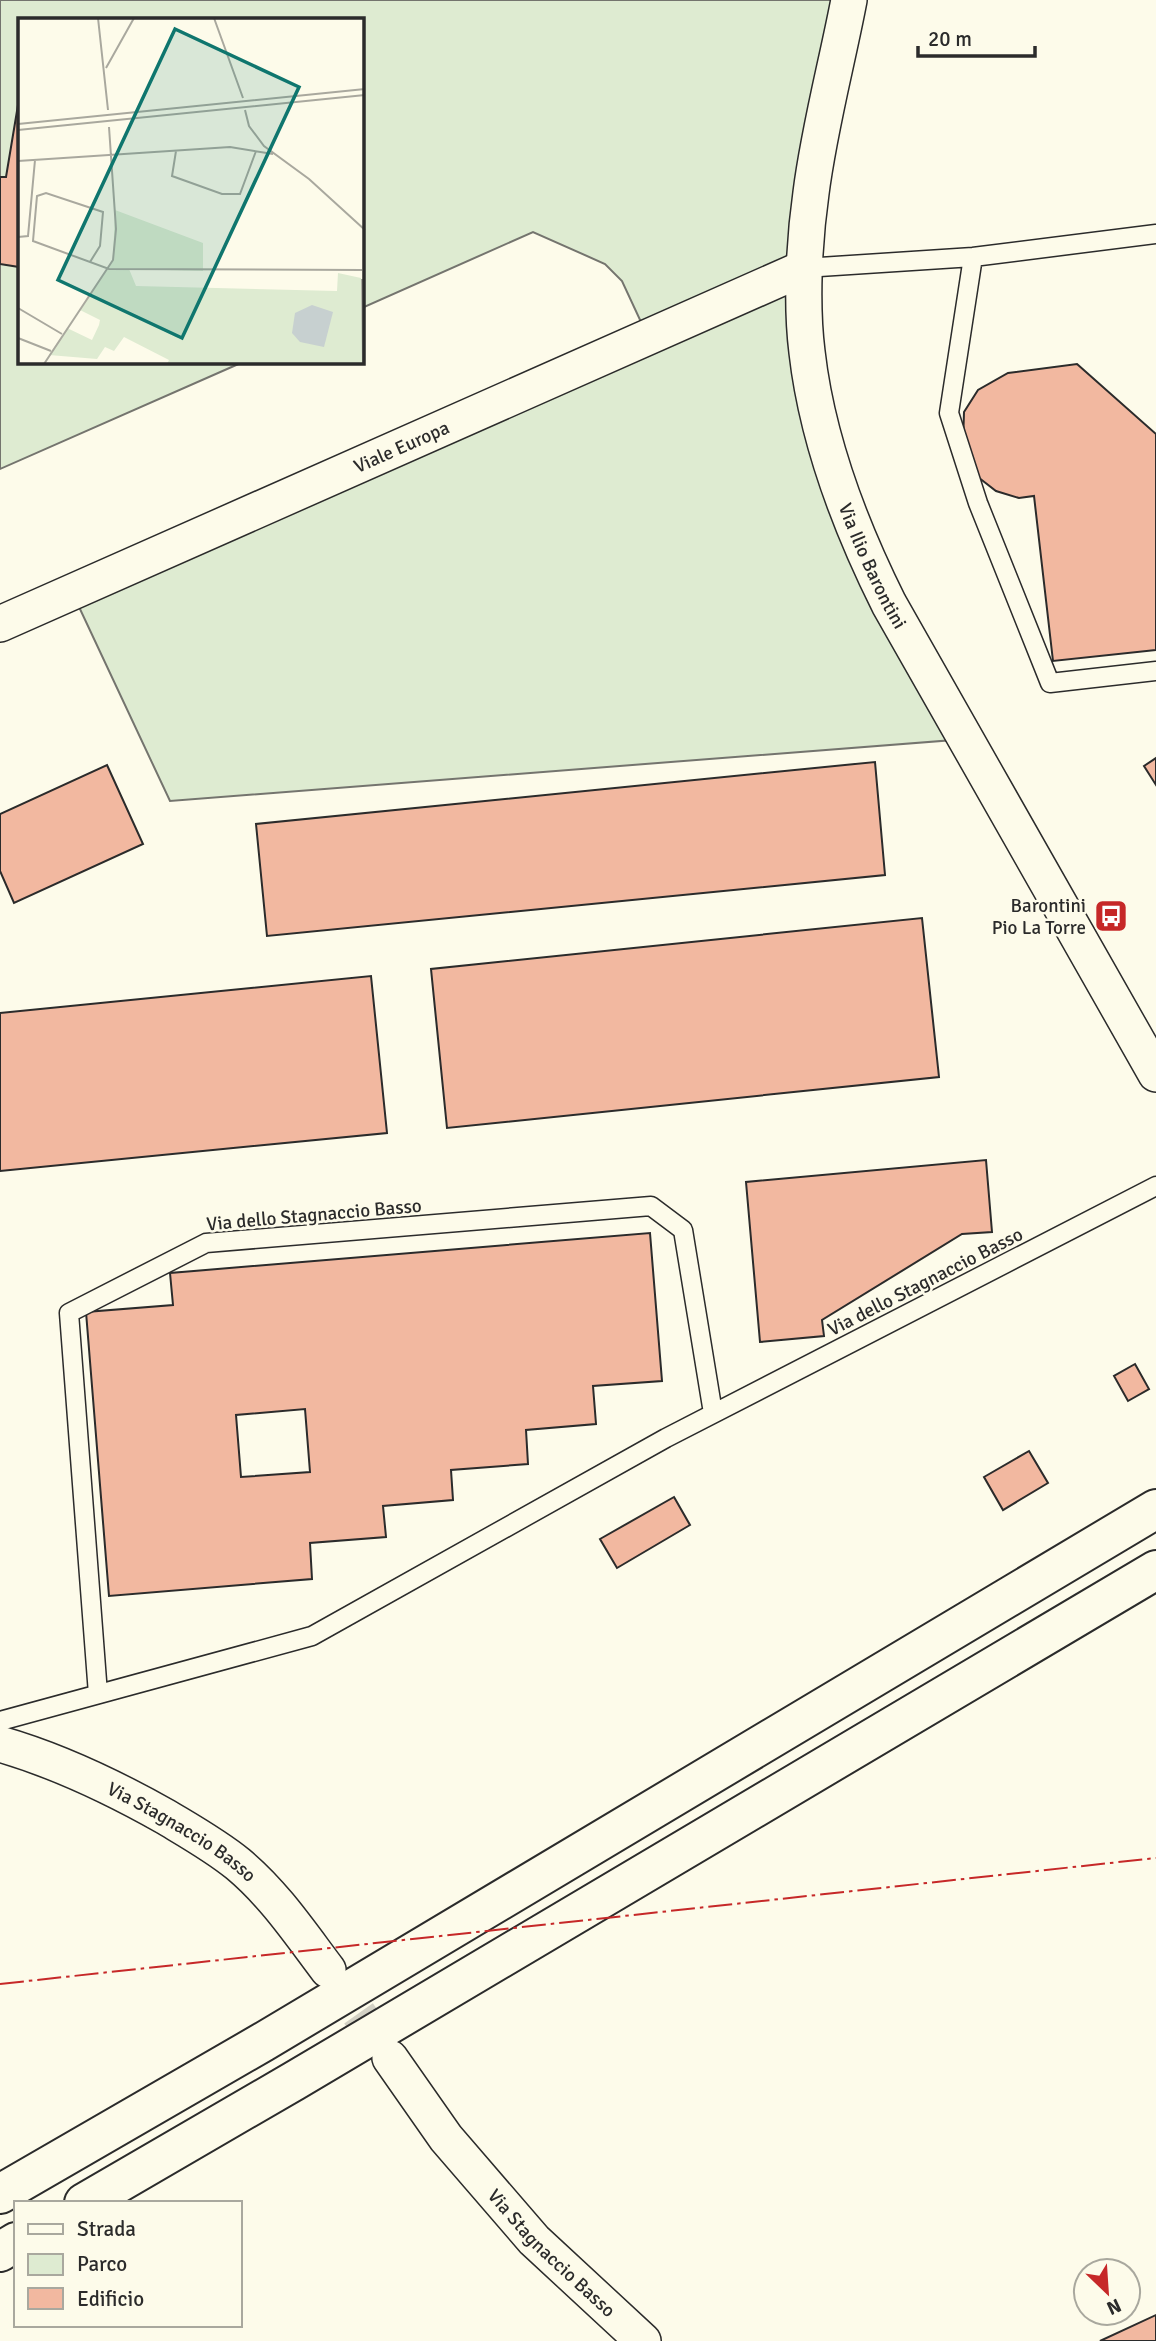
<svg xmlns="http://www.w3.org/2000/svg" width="1156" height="2341" font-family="Signika,sans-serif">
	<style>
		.green { fill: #deebd1; stroke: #74746e; stroke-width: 2 }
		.building { fill: #f2b8a0; stroke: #2b2b2b; stroke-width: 2; fill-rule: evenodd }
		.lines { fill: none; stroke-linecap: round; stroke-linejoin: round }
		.street-tunnel { stroke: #d3d1c4; stroke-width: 35; stroke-dasharray: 35 18; stroke-linecap: butt }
		.lane-casing { stroke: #2b2b2b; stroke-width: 21 }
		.street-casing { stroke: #2b2b2b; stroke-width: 38 }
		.highway-casing { stroke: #2b2b2b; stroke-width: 42 }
		.lane { stroke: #fdfbea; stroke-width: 18 }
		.street { stroke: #fdfbea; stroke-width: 35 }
		.highway { stroke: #fdfbea; stroke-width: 38 }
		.power { stroke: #c62828; stroke-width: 2; stroke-dasharray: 24 5 3.5 5; stroke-linecap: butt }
		.labels { text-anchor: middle; stroke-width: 5; stroke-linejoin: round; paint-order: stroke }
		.street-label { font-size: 19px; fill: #2b2b2b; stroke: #fdfbea }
		.poi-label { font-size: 19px; fill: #2b2b2b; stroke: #fdfbea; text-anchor: end }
		.inset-road { fill: none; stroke: #a9a89e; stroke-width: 2 }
		.view { fill: #0f766e; fill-opacity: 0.15; stroke: #0f766e; stroke-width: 3.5 }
		.inset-edge { fill: none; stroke: #2b2b2b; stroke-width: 3.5 }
	</style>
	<rect width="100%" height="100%" fill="#fdfbea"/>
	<path class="green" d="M0 0H849L811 193 821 425 966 739 170 801 72 592 648 337 622 281 605 264 533 232 362 308V19H19V362H243L0 469Z"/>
	<path class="building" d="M19 99V267L0 264V177H6Z
		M1077 364 1156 434V650L1053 661 1034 496 1019 498 996 491 974 474 963 444 964 412 978 390 1008 373Z
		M1156 758V785L1144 766Z
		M875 762 885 875 267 936 256 824Z
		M107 765 143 844 14 903 0 871V814Z
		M922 918 939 1077 447 1128 431 969Z
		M371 976 387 1133 0 1171V1013Z
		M986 1160 992 1232 962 1234 822 1320 824 1336 760 1342 746 1182Z
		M650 1233 662 1381 593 1386 596 1424 526 1430 528 1464 451 1470 453 1500 383 1506 386 1537 310 1543 312 1579 109 1596 86 1312 173 1305 170 1273ZM305 1409 310 1472 241 1477 236 1415Z
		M1135 1364 1149 1389 1128 1401 1114 1376Z
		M1029 1451 1048 1483 1003 1510 984 1477Z
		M674 1497 690 1525 617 1568 600 1539Z
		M1156 2315V2341H1100Z"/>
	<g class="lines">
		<path class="street-tunnel" d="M328 1970 390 2058"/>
		<defs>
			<path id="lane" d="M973 257 949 413 978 503 1050 683 1156 671
				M804 268 973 257 1156 234
				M98 1694 69 1313 206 1243 651 1206 683 1230 713 1413
				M0 1721 312 1636 666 1438 1156 1186"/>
			<g id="street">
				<path id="s1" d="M849 0C837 63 819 129 811 193 804 242 801 304 807 352 817 440 850 526 889 604L1156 1074"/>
				<path id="s2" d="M0 624 804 268"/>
				<path id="s3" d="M0 1744C59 1761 113 1787 166 1817 191 1832 216 1846 238 1864 274 1894 300 1933 328 1970"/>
				<path id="s4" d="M390 2058 446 2138 534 2240 643 2341"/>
			</g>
			<path id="highway" d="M0 2194 263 2042 1156 1509
				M84 2203 294 2081 1156 1570
				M0 2252 16 2242"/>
		</defs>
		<use href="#lane" class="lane-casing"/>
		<use href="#street" class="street-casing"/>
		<use href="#highway" class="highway-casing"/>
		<use href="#lane" class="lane"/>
		<use href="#street" class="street"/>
		<use href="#highway" class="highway"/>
		<path class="power" d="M0 1984 1156 1858"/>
	</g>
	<defs>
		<symbol id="bus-square" viewBox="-11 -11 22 22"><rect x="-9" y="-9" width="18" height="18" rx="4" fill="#c62828" stroke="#fdfbea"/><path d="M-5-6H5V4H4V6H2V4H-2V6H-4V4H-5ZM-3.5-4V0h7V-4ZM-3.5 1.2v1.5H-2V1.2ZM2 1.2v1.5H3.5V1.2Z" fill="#fff"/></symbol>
	</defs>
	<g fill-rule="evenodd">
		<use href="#bus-square" x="1092" y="897" width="38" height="38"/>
	</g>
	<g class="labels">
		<g class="street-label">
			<text dy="7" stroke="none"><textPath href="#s2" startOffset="439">Viale Europa</textPath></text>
			<text dy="7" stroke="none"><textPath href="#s1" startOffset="581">Via Ilio Barontini</textPath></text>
			<text transform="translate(314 1214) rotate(-5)" y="7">Via dello Stagnaccio Basso</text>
			<text transform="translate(925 1281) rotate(-27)" y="7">Via dello Stagnaccio Basso</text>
			<text dy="7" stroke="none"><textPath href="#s3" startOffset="203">Via Stagnaccio Basso</textPath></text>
			<text dy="7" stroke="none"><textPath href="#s4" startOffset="254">Via Stagnaccio Basso</textPath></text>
		</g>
		<g class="poi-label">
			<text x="1086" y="912">Barontini<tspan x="1086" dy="22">Pio La Torre</tspan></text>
		</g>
	</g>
	<g transform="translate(18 18)">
		<rect width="346" height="346" fill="#fdfbea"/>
		<path d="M97 192 185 225V253L111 251 118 268 319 273 320 255 343 260 345 346H149L151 342 106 319 96 333 87 329 79 341 31 337 49 310 74 322 81 307 82 302 62 292 95 242Z" fill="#deebd1"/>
		<path d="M294 287 315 294 306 329 282 324 274 315 277 295Z" fill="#c7d0d0"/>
		<path class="inset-road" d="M80 0 90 92M196 0 225 80M88 50 116 0M227 92 231 108 246 128 291 161 347 212M0 106 347 71M0 112 347 77M158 133 154 158 204 176H222L238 133M0 143 212 129 255 136M0 219 10 218 17 142M72 244 82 228 85 194 28 175 19 178 15 223 91 251 344 252M344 261 345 346M0 290 44 316M0 320 33 333M26 346 95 242 98 211 91 109"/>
		<path class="view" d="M157 11 281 69 164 320 40 262Z"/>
		<rect width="346" height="346" class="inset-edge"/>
	</g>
	<rect x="14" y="2201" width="228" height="126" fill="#fdfbea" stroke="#a9a89e" stroke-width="2"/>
	<rect x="28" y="2224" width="35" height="10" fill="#fdfbea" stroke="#a9a89e" stroke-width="2"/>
	<text x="77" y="2236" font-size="21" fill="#2b2b2b">Strada</text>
	<rect x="28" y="2254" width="35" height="21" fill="#deebd1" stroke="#a9a89e" stroke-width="2"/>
	<text x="77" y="2271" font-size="21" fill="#2b2b2b">Parco</text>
	<rect x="28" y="2288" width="35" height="21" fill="#f2b8a0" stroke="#a9a89e" stroke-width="2"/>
	<text x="77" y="2306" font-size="21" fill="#2b2b2b">Edificio</text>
	<g transform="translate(1107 2292) rotate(155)"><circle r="33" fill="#fdfbea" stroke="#a9a89e" stroke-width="2"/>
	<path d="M0-5L12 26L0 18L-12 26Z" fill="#c62828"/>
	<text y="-10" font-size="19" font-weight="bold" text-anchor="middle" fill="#2b2b2b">N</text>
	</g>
	<path d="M918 46v10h117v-10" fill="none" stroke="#2b2b2b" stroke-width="3.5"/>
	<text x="928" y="46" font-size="21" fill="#2b2b2b" stroke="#fdfbea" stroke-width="5" paint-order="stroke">20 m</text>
</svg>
